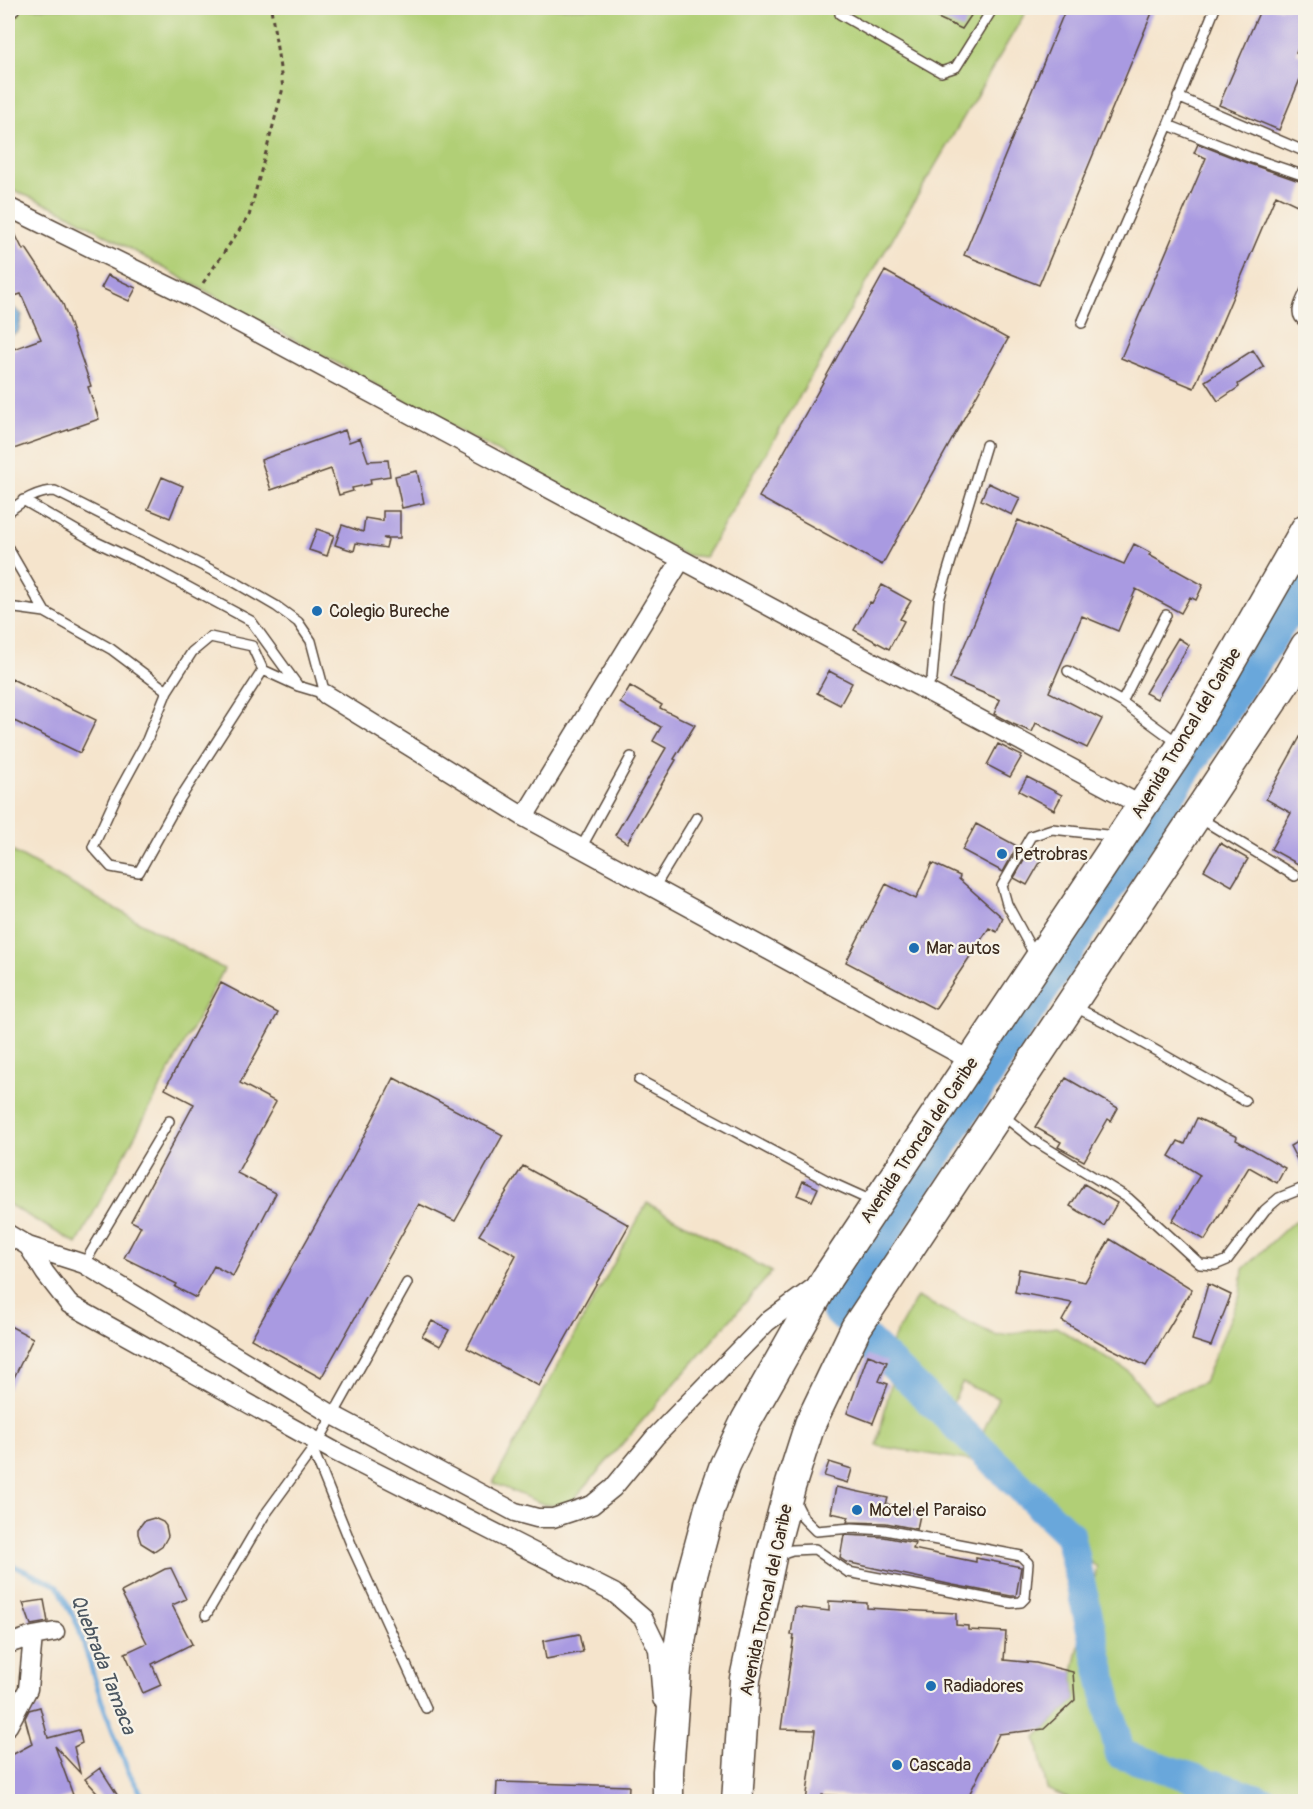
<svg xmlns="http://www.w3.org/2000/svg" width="1313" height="1809" font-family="Pangolin,sans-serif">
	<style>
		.green { fill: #b1cf76; stroke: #767c4a; stroke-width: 1.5; fill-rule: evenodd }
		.water { fill: #69a7db; stroke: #52687c; stroke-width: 1.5 }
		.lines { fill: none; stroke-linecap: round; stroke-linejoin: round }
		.stream { stroke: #69a7db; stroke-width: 5 }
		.river { stroke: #69a7db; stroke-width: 30 }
		.building { fill: #a99ae1 }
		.service-casing { stroke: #574638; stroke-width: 12 }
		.minor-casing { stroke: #574638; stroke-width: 21 }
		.trunk-casing { stroke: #574638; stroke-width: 33 }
		.path { stroke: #574638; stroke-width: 3; stroke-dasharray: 4.5 4.5; stroke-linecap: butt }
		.service { stroke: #fff; stroke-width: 9 }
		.minor { stroke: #fff; stroke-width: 18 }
		.trunk { stroke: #fff; stroke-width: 30 }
		.poi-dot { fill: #1f6fb2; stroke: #f7f3e8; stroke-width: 2 }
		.labels { text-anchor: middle; stroke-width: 4.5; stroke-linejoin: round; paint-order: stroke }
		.poi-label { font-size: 18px; fill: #3b2a1e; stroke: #f7f3e8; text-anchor: start }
		.street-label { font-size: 18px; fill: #3b2a1e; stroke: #f7f3e8 }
		.water-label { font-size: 20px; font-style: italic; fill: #4b5660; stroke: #f7f3e8 }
	</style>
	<rect width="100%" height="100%" fill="#f7f3e8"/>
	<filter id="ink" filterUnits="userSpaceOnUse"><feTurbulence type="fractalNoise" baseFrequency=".0167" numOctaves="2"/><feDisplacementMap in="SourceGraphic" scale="12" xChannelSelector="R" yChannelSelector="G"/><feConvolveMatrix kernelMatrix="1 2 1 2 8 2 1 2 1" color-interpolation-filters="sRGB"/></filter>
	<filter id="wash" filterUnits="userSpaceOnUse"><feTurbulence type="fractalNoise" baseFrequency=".008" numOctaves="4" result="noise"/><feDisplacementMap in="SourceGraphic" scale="24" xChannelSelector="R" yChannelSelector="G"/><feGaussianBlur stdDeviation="1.35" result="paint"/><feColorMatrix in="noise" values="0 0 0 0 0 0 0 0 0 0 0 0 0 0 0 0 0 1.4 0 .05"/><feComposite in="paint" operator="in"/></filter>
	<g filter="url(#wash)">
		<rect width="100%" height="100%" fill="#f5e4cc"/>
		<path class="green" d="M8 8H1028L705 557 685 555 164 268 65 212 8 188Z
			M8 849 224 969 77 1244 8 1204Z
			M647 1203 772 1272 568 1506 543 1504 493 1483Z
			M1294 1221 1306 1223 1305 1801H1073L1047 1789 1036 1737 1075 1700 1073 1672 1097 1567 1031 1517 1011 1478 980 1462 877 1446 891 1383 888 1349 917 1297 997 1336 1056 1327 1128 1371 1153 1402 1204 1382 1240 1295 1243 1269ZM962 1383 998 1398 982 1434 946 1419Z"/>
		<path class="water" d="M9 304 19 312 22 315 18 332 8 337Z"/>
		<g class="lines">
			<path class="stream" d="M8 1563 58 1586 78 1626 102 1702 128 1771 146 1802"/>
			<path class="river" d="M843 1317 836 1310 1306 586
				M868 1341 1069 1534 1120 1754 1267 1802"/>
		</g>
		<g id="blocks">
			<path class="building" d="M916 8H976L962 29Z
				M1066 8H1154L1039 285 964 255Z
				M1261 8H1305V31L1296 53 1305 57V67L1279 130 1219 105Z
				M1198 144 1247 163 1305 183 1297 205 1276 195 1194 388 1121 358 1206 158 1194 153Z
				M8 219 23 250 26 248 63 304 91 386 88 387 99 419 8 451V351L41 339 21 294 8 298Z
				M885 271 1008 339 882 565 759 497Z
				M108 275 136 288 129 301 101 288Z
				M1253 350 1264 367 1238 384 1239 387 1218 401 1205 381Z
				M345 430 349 442 360 438 368 461 388 460 390 476 370 479 371 484 352 488 353 491 339 495 331 469 271 490 261 460Z
				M417 471 424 503 402 508 395 476Z
				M162 477 183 486 170 518 148 509Z
				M988 483 1020 498 1012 515 981 500Z
				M383 511H400V538H383L388 540 386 548 356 543 354 551 335 545 342 525 363 532 365 518 383 521Z
				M1018 520 1124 564 1134 544 1151 553 1149 555 1203 585 1196 600 1190 597 1181 613 1136 589 1118 631 1082 616 1049 692 1102 719 1087 748 1036 723 1032 732 1013 724 994 714 1000 700 950 679Z
				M317 529 334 535 327 556 309 550Z
				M882 585 911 601 900 619 904 621 889 649 854 630 870 602 872 603Z
				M1178 638 1189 645 1157 699 1145 693Z
				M829 671 852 683 840 705 817 693Z
				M12 679 96 720 80 753 8 718V688Z
				M630 686 662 705 660 708 695 725 674 759 676 760 627 843 615 835 666 748 653 741 661 727 620 703Z
				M1305 728V868L1271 849 1291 813 1266 799Z
				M998 744 1022 756 1010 777 987 765Z
				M1027 777 1062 795 1054 810 1019 791Z
				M976 824 1017 846 1003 872 962 850Z
				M1220 843 1248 859 1232 886 1204 870Z
				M1029 852 1042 859 1027 885 1014 878Z
				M932 863 960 876 959 879 1003 918 997 932 989 928 935 1009 846 962 886 884 916 899Z
				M221 983 278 1013 240 1083 276 1102 237 1173 276 1193 233 1276 214 1266 196 1298 175 1287 177 1284 124 1258 141 1226 131 1221 194 1104 165 1089Z
				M394 1078 503 1135 455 1221 419 1204 321 1378 251 1339 349 1165Z
				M1066 1078 1118 1108 1111 1121 1108 1119 1084 1161 1058 1147 1061 1142 1035 1127Z
				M1197 1118 1237 1137 1236 1140 1285 1168 1277 1183 1249 1167 1205 1240 1172 1221 1200 1175 1169 1156 1178 1141 1185 1144Z
				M1305 1137V1175L1290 1146Z
				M523 1166 629 1225 539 1386 467 1348 516 1255 479 1235Z
				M803 1181 818 1188 812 1201 797 1195Z
				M1084 1184 1117 1203 1104 1226 1070 1206Z
				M1110 1239 1192 1289 1146 1366 1104 1345 1062 1321 1072 1303 1015 1292 1019 1269 1085 1282Z
				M1208 1284 1231 1295 1211 1346 1192 1340Z
				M432 1321 449 1330 440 1346 422 1336Z
				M8 1325 33 1338 8 1390Z
				M868 1355 887 1362 879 1381 888 1384 873 1423 847 1413Z
				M829 1462 852 1469 848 1483 824 1476Z
				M836 1487 888 1498 886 1504 921 1510 917 1529 886 1523 847 1522 849 1517 831 1513Z
				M154 1518 163 1522 166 1526 168 1536 163 1545 154 1551 141 1543 138 1534V1529L144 1521Z
				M844 1535 884 1537 915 1543 913 1549 976 1562V1558L1021 1567 1016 1596H1011L953 1585 846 1562 840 1558Z
				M171 1568 186 1599 172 1605 192 1644 152 1664 161 1685 143 1693 125 1653 147 1643 121 1592 165 1569Z
				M44 1600 48 1622 31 1625 23 1603Z
				M829 1601 867 1603V1608L956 1613V1625L968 1626V1630L1006 1632 1004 1660 1036 1663 1073 1672 1075 1700 1044 1729 999 1734 966 1801 822 1795V1802H806L815 1730 781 1729 794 1635H791L795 1607 829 1611Z
				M579 1634 583 1652 546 1659 543 1641Z
				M40 1707 48 1738 79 1730 82 1743 74 1747 80 1773 55 1746 73 1795 52 1802H8V1757L32 1744 25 1718 29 1710Z
				M100 1768 118 1796 109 1802H106L85 1779Z
				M497 1782 629 1786 628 1802H496Z"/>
		</g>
	</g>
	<g filter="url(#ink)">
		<use href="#blocks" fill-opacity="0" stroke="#574638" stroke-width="1.5"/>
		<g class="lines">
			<defs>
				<path id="service" d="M840 14 941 72 956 67 993 8
					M1178 97 1306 152
					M1168 125 1249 157 1299 174
					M1306 290C1301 302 1291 315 1306 323
					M1082 323 1168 125 1215 8
					M23 500 96 542 162 573 251 621 298 686 325 694
					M8 512C22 501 37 491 55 491L233 581 276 606 298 622 311 641 325 694
					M8 548 45 612 111 649 167 691 192 652 210 637 252 646 263 670 298 686
					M8 607 45 612
					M1068 671 1122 702 1178 743
					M924 690 932 678 939 600 986 445
					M167 691 147 740 116 797 93 847 111 867 139 872 179 800 263 670
					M1122 702 1166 615
					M1198 817 1295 876
					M581 848 631 757
					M654 888 697 817
					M1035 956 1007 904 1002 886 1031 836 1052 829 1116 836
					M1073 1006 1107 1023 1245 1101
					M639 1080 832 1183 872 1201
					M1001 1114 1035 1141 1128 1198 1200 1264 1215 1265 1227 1260 1265 1210 1279 1198 1306 1187
					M84 1264 169 1121
					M313 1450 353 1549 426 1708
					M777 1555 792 1550 815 1549 848 1572 1011 1603 1021 1602 1025 1598 1028 1563 1021 1556 885 1530 852 1528 816 1531 804 1519 795 1501
					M206 1615 264 1516 318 1442 407 1283"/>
				<path id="minor" d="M8 10 10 8
					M8 207 193 298 1142 806
					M325 694 524 817 972 1061
					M524 817 681 560
					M8 1234 28 1246 84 1264 333 1415 515 1512 537 1518H553L592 1505 613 1488 655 1437 767 1322 816 1286
					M28 1246 45 1273 69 1304 334 1451 614 1593 643 1618 658 1649 662 1699
					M8 1644 33 1636 55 1632
					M8 1726 28 1689 33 1636"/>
				<path id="trunk" d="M668 1802V1771L676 1668 689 1586 710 1508 725 1465 746 1421 827 1278 1182 746 1306 529
					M737 1802 745 1679 771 1557 790 1487 810 1424 856 1328 1290 674 1306 646"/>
			</defs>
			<use href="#service" class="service-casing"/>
			<use href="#minor" class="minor-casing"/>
			<use href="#trunk" class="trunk-casing"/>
			<path class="path" d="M203 283 249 216 283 88 271 8"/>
			<use href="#service" class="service"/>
			<use href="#minor" class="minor"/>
			<use href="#trunk" class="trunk"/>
		</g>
	</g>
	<g class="poi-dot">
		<circle cx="317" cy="611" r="6"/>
		<circle cx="1002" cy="854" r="6"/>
		<circle cx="914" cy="948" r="6"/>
		<circle cx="857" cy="1510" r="6"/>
		<circle cx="931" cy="1686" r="6"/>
		<circle cx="897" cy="1765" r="6"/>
	</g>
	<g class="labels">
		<g class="poi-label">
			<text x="329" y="617">Colegio Bureche</text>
			<text x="1014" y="860">Petrobras</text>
			<text x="926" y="954">Mar autos</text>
			<text x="869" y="1516">Motel el Paraiso</text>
			<text x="943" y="1692">Radiadores</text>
			<text x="909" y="1771">Cascada</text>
		</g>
		<g class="street-label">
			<text transform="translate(1186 733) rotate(-59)" y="6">Avenida Troncal del Caribe</text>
			<text transform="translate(919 1140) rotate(-56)" y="6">Avenida Troncal del Caribe</text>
			<text transform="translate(766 1600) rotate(-78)" y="6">Avenida Troncal del Caribe</text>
		</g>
		<g class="water-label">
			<text transform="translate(104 1664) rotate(69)" y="7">Quebrada Tamaca</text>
		</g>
	</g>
	<rect width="1313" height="1809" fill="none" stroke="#f7f3e8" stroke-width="30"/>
</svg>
